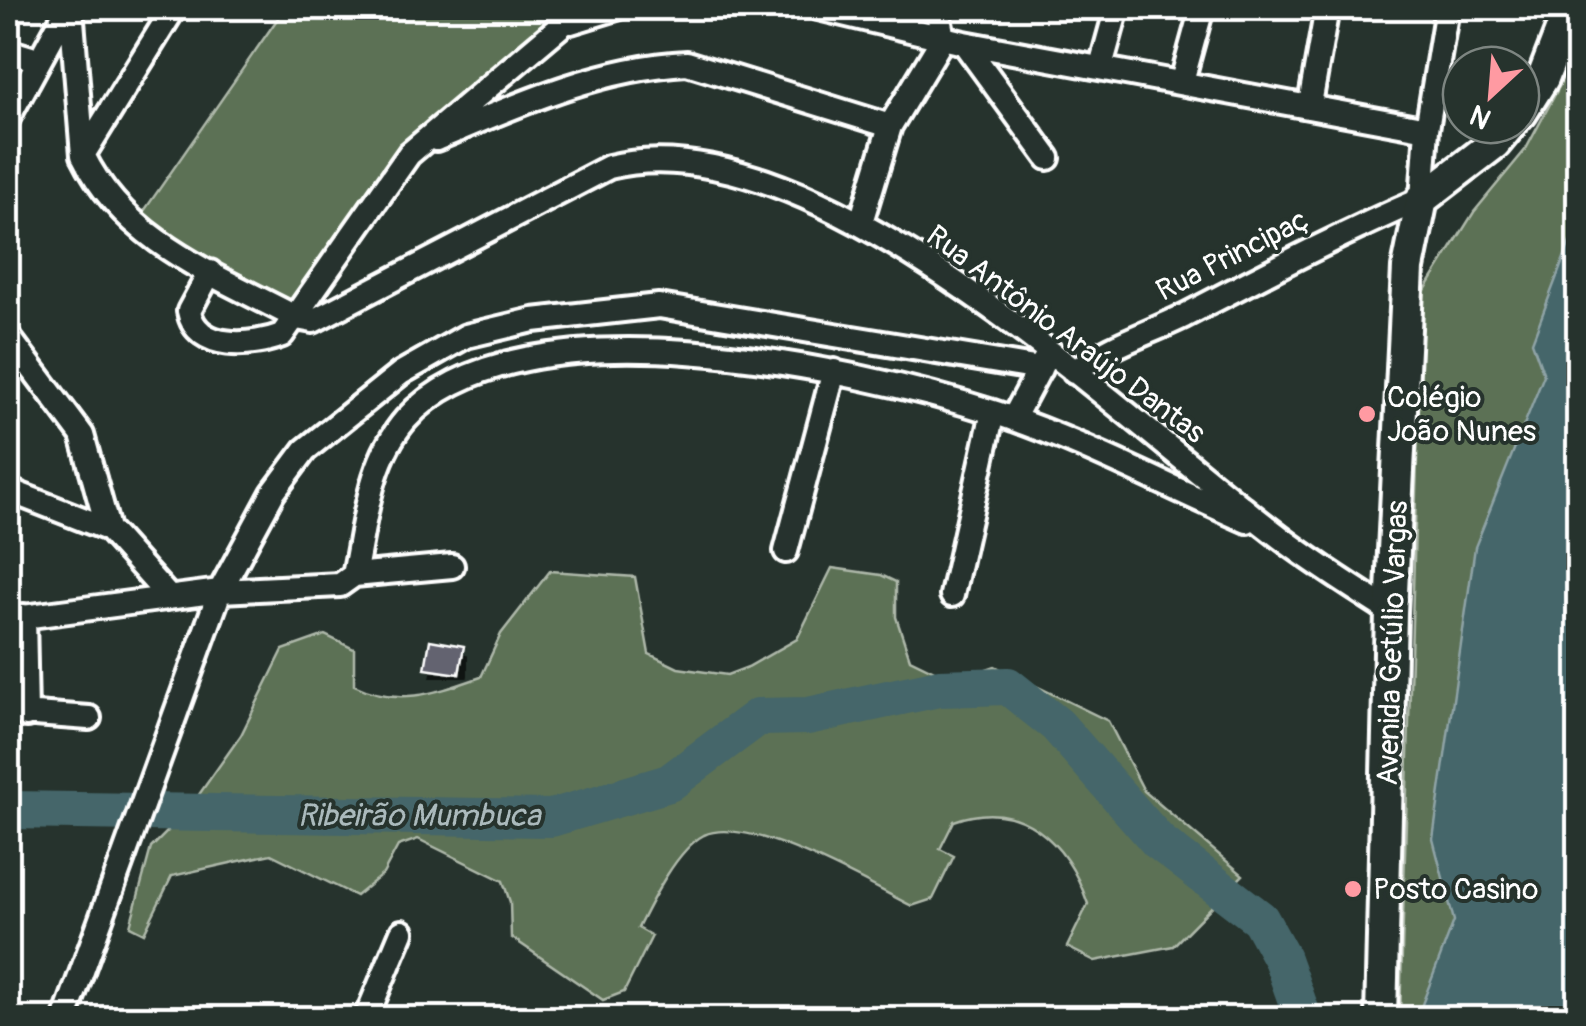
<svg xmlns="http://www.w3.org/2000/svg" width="1586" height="1026" font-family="Pangolin,sans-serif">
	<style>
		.green { fill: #5c7154; stroke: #aeb8aa; stroke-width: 2.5 }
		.water { fill: #44666a; stroke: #8fa3a6; stroke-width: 2.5 }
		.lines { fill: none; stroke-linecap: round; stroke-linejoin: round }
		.river { stroke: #44666a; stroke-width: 38 }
		.building { fill: #63636f; stroke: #fff; stroke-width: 2.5; filter: url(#shadow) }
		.minor-casing { stroke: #fff; stroke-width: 30 }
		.major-casing { stroke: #fff; stroke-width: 38 }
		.minor { stroke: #26332d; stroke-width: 22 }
		.major { stroke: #26332d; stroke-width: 30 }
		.poi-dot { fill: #ff9aa2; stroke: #26332d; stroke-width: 4 }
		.labels { text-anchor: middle; stroke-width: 8; stroke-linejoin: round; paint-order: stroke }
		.street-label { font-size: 30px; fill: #fff; stroke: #26332d }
		.poi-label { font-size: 30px; fill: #fff; stroke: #26332d; text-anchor: start }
		.water-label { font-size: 32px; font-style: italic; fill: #abbabc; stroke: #26332d }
	</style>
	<defs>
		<filter id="shadow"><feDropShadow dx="6" dy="11" stdDeviation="0" flood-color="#0009"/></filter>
	</defs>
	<rect width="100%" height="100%" fill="#26332d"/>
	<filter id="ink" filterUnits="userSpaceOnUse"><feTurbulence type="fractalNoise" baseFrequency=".01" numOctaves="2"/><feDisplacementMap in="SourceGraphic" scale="20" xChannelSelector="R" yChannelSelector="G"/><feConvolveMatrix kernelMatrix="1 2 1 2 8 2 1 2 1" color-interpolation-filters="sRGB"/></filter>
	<g filter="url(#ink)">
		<path class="green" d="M285 8H554L536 33 415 133 295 314 135 224Z
			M1578 33V1018H1400L1422 295 1474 212 1526 149 1559 87Z
			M832 568 881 575 896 582V617L910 659 953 680 995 666 1108 721 1144 791 1243 875 1173 946 1095 961 1067 947 1088 904C1067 842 1021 797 954 821L940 849 954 856 933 899 912 906C868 884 749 814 704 835 677 849 651 902 638 928L652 936 624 992 603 1000 511 937 510 902 503 881 418 839 398 846 383 874 356 896 271 854 172 876 144 933 130 926 151 848 186 813 241 735 283 650 325 635 354 649V685C399 707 435 693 481 677L501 634 550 571 635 577 649 654 678 668 727 675 748 667 797 639Z"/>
		<path class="water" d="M1578 221V1008L1524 1018H1424L1421 1007 1454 921 1433 839 1475 547 1544 375 1532 342Z"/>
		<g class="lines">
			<path class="river" d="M8 810 551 818 669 783 758 717 808 716 939 688 1008 686 1057 725 1158 841 1260 919 1282 959 1303 1018"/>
		</g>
		<path class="building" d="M430 640 464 646 459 674 425 669Z"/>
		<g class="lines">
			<defs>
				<path id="minor" d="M71 8 83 155 174 8
					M818 8 964 43 1427 129
					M571 22 617 8
					M964 43 1048 158
					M8 51 38 60
					M1101 66 1117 8
					M1182 81 1202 8
					M1310 104 1327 8
					M8 118 68 8
					M436 139C514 106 601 67 687 63L890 126
					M83 155C125 242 216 275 297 318L313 321 609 167C815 116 1117 413 1272 531 1310 561 1351 586 1391 612
					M861 222 890 126 943 38 937 8
					M210 272 189 311C196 352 254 346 282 335L409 154 582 8
					M8 336 82 435 108 529 168 596
					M1074 372C1109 345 1145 335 1184 316 1263 275 1340 234 1422 199L1427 129 1447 8
					M1013 419 1046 357
					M8 490 108 529
					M786 551 834 371
					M354 575 452 566
					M952 595 993 412
					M24 616 26 715
					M8 619 220 591 340 585 354 575C365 523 369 461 406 419 519 294 854 368 996 413 1081 441 1164 485 1247 521
					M8 712 89 718
					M65 1018 220 591 273 493 305 450 401 373 466 336 533 320 659 306 1040 369
					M366 1018 402 932"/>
				<path id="major" d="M1521 113 1543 78 1570 8
					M1381 1018 1391 612 1408 268 1422 199 1495 143 1510 125"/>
			</defs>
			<use href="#minor" class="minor-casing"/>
			<use href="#major" class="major-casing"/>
			<use href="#minor" class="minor"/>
			<use href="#major" class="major"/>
		</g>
	</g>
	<g class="poi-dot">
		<circle cx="1367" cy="414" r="10"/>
		<circle cx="1353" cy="889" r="10"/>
	</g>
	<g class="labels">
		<g class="street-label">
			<text transform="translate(1232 255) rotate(-27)" y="10">Rua Principaç</text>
			<text transform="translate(1066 334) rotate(37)" y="10">Rua Antônio Araújo Dantas</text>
			<text transform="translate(1392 643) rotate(-88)" y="10">Avenida Getúlio Vargas</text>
		</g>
		<g class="poi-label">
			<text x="1387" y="407">Colégio<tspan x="1387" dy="34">João Nunes</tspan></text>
			<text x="1373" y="899">Posto Casino</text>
		</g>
		<g class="water-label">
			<text x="419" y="826">Ribeirão Mumbuca</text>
		</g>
	</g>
	<rect width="1586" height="1026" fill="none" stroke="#26332d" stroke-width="40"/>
	<rect x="20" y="20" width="1546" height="986" fill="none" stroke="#fff" stroke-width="4" filter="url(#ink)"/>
	<g transform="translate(1491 95) rotate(206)"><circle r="48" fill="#26332d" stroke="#7d8581" stroke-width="2.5"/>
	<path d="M0-8L18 38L0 25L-18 38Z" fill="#ff9aa2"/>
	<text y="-15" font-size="28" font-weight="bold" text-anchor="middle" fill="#ffffff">N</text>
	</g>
</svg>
